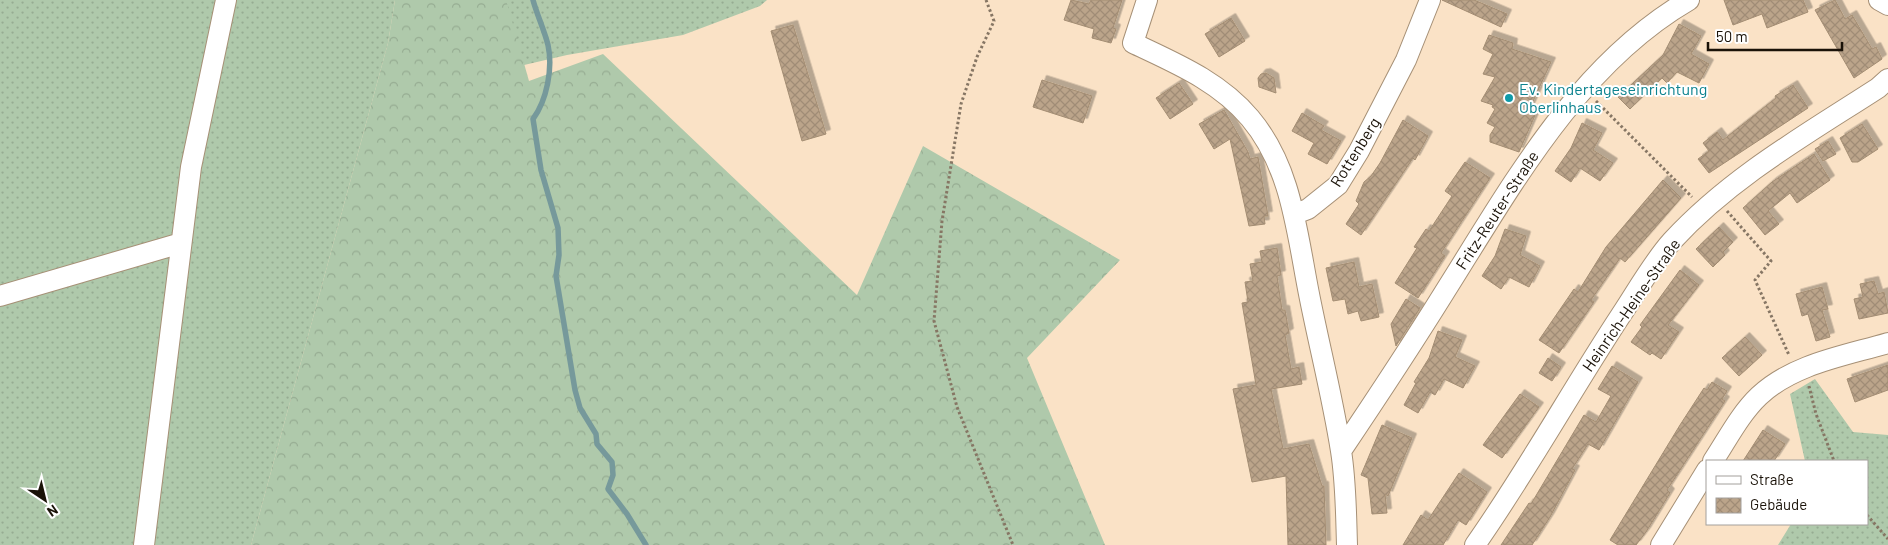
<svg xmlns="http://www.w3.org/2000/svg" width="1888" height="545" font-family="Barlow,sans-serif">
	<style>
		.grass { fill: url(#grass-dots) }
		.forest { fill: url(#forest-crowns) }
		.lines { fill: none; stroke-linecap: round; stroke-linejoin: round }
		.stream { stroke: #76999b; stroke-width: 5.5 }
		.building { fill: url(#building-cross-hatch); stroke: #a38d73; filter: url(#shadow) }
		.minor-casing { stroke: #a69076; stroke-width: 22 }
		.path { stroke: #867664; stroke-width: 3; stroke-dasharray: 2.5 2.5; stroke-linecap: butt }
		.minor { stroke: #fff; stroke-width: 20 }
		.culture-dot { fill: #0f9aa8; stroke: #fff; stroke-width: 2 }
		.labels { text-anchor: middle; stroke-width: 4; stroke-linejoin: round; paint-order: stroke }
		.culture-label { font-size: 16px; fill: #0d838f; stroke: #fff; text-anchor: start }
		.street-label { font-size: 16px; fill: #1a1208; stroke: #fff }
	</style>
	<defs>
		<pattern id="grass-dots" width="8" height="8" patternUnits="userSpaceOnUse" patternTransform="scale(1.25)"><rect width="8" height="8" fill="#afc9ab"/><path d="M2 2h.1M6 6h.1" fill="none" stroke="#96ac92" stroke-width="1.8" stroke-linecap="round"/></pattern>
		<pattern id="forest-crowns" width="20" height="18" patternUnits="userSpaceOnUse" patternTransform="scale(1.25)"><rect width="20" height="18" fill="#afc9ab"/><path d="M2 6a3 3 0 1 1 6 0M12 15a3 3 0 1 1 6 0" fill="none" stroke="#96ac92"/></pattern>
		<pattern id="building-cross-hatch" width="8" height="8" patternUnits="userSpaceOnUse" patternTransform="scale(1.25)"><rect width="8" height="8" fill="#bba48a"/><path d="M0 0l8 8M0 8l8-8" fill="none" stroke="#a08c76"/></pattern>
		<filter id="shadow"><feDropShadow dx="4.5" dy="-4.5" stdDeviation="0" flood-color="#0004"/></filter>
	</defs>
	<rect width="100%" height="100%" fill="#fae2c6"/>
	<path class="grass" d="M0 0H395L388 43 251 545H0Z
		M468 0H767L760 6 683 35 567 55 468 78Z
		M1815 379 1853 432 1888 435V545H1778L1791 524H1867V461H1805L1790 394Z"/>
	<path class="forest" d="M395 0H506L529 81 603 54 857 295 923 146 1120 260 1027 358 1105 545H251L388 43Z"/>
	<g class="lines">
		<path class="stream" d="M533 0C537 15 544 29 548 45 553 68 547 100 533 119L541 170 558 228 559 255 556 276 575 390 580 408 596 434 597 444 612 462 613 475 608 489 627 514 646 545"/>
	</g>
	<path class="building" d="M1071 0 1089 4 1091 0H1122L1113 28 1116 29 1111 43 1092 38 1094 29 1064 20Z
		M1442 0H1474L1507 14 1501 27Z
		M1724 0H1803L1808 12 1767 28 1762 14 1733 25Z
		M1835 0 1845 19 1852 15 1872 49 1876 47 1882 59 1854 78 1815 10Z
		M1231 18 1245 41 1219 57 1205 34Z
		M1679 24 1701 36 1691 54 1709 64 1699 83 1677 72 1667 83 1662 78 1630 109 1618 97 1663 55Z
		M793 25 826 134 802 141 771 31Z
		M1489 35 1513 43 1512 49 1551 62 1529 110 1536 113 1519 152 1490 142V135L1495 127 1487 123 1495 109 1492 107 1493 105 1481 101 1495 77 1483 74 1493 54 1483 49Z
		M1266 73 1274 78 1276 93 1259 87 1258 78 1261 74Z
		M1042 80 1092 96 1083 123 1033 107Z
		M1179 83 1193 104 1170 119 1156 98Z
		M1793 85 1808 108 1709 173 1698 159 1709 151 1703 143 1717 132 1723 140 1776 98 1775 96Z
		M1224 110 1248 152 1250 159 1258 157 1268 216H1264L1265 224 1249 226 1230 139 1214 149 1199 124Z
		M1302 113 1324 126 1321 130 1341 141 1327 164 1308 154 1314 143 1292 131Z
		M1403 120 1428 136 1415 160 1413 158 1361 235 1346 224 1359 204 1356 201 1364 182 1371 176 1380 163Z
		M1582 123 1602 133 1593 150 1613 163 1600 181 1580 168 1571 182 1555 171 1571 148Z
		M1862 124 1878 149 1858 162H1852L1840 138Z
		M1828 141 1836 154 1823 161 1815 149Z
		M1814 154 1830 180 1797 203 1790 193 1768 211 1779 224 1765 235 1743 208 1772 182Z
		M1465 162 1490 178 1441 253 1445 256 1418 298 1395 283 1417 248 1414 247 1426 229 1429 231 1452 196 1445 191Z
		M1663 180 1681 198 1625 262 1620 258 1591 300 1594 302 1559 353 1539 340 1574 289 1578 292 1606 247Z
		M1719 227 1733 242 1723 252 1725 255 1713 267 1696 249Z
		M1505 229 1526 236 1520 255 1540 266 1529 287 1509 277 1501 289 1482 276 1495 256Z
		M1277 248 1281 275 1277 276 1282 310H1285L1289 333 1285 335 1291 369 1299 367 1302 384 1271 389 1283 449 1309 444 1322 486H1324L1326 545H1288L1286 476 1252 482 1233 389 1256 385 1242 303 1248 302 1245 282 1253 281 1250 264 1262 262 1260 251Z
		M1354 262 1359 287 1372 284 1379 317 1361 321 1358 311 1348 314 1345 299 1333 301 1326 268Z
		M1680 270 1699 285 1668 325 1679 332 1661 359 1652 353 1650 355 1631 342 1642 327 1640 325Z
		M1874 281 1878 294 1884 292 1888 313 1859 319 1854 299 1863 297 1860 284Z
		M1822 287 1828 309 1822 310 1830 337 1816 341 1808 314 1802 316 1796 294Z
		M1406 299 1420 308 1396 346 1391 324Z
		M1438 331 1462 340 1455 357 1475 366 1463 388 1444 379 1435 395 1430 392 1418 413 1404 405 1416 383 1414 382 1429 358Z
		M1745 337 1762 355 1739 376 1722 358Z
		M1548 358 1561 367 1552 381 1539 373Z
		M1888 365V390L1855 402 1847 379Z
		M1612 366 1638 382 1599 450 1588 444 1572 469 1575 470 1550 517 1532 545H1501L1529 503 1531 504 1584 415 1596 422 1611 396 1598 389Z
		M1712 382 1727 391 1722 399 1725 401 1667 490 1670 493 1646 532 1636 545H1618L1610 540 1680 425 1704 388 1707 390Z
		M1520 394 1539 407 1502 458 1483 445Z
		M1382 425 1412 438 1388 496 1385 494 1387 513 1372 514 1368 478 1361 475Z
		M1763 430 1785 444 1774 461H1743Z
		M1459 473 1487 492 1466 525 1458 520 1443 545H1403L1421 515 1428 520Z"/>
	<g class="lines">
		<defs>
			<path id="minor" d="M1147 0 1133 43C1175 63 1219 81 1250 118 1293 169 1297 236 1310 299 1320 349 1333 400 1341 451 1346 482 1346 514 1347 545
				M1879 0 1888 5
				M1295 214 1308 209 1338 185 1359 151 1406 60 1430 0
				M0 296 181 243
				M1341 451C1376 399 1411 346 1444 293 1511 187 1577 65 1689 0
				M1713 461C1727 440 1740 414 1759 396 1793 364 1844 356 1888 343
				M144 545 191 167 226 0
				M1475 545C1527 471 1571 391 1621 315 1637 291 1653 262 1672 241 1731 177 1807 134 1878 88L1888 79
				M1661 545 1707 470"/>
		</defs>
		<use href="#minor" class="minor-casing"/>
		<path class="path" d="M986 0 994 21 977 57 961 104 942 221 934 321 957 407 1013 545
			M1596 101 1692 197
			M1727 211 1771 261 1755 280 1789 355
			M1809 386 1816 414 1834 461
			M1867 515 1888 539"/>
		<use href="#minor" class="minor"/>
	</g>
	<circle class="culture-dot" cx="1509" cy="98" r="5"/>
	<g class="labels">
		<g class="culture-label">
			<text x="1519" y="95">Ev. Kindertageseinrichtung<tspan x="1519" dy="18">Oberlinhaus</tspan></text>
		</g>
		<g class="street-label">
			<text transform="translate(1355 152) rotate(-58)" y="6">Rottenberg</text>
			<text transform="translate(1497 210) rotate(-57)" y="6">Fritz-Reuter-Straße</text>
			<text transform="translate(1631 305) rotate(-55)" y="6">Heinrich-Heine-Straße</text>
		</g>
	</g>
	<rect x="1706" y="460" width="162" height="65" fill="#ffffff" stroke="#a3a09c"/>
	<rect x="1716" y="476" width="25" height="8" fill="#ffffff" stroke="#a3a09c"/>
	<text x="1750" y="485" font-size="15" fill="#1a1208">Straße</text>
	<rect x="1716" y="498" width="25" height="15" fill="url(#building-cross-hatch)" stroke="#a3a09c"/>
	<text x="1750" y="510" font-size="15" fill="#1a1208">Gebäude</text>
	<g transform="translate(45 500) rotate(145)" stroke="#ffffff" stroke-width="4" paint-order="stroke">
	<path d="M0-4L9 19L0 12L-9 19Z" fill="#1a1208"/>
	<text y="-8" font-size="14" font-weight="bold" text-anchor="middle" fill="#1a1208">N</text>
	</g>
	<path d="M1708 42v8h134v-8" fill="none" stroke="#1a1208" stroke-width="2.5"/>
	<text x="1716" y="42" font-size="15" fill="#1a1208" stroke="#ffffff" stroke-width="4" paint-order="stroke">50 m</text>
</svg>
